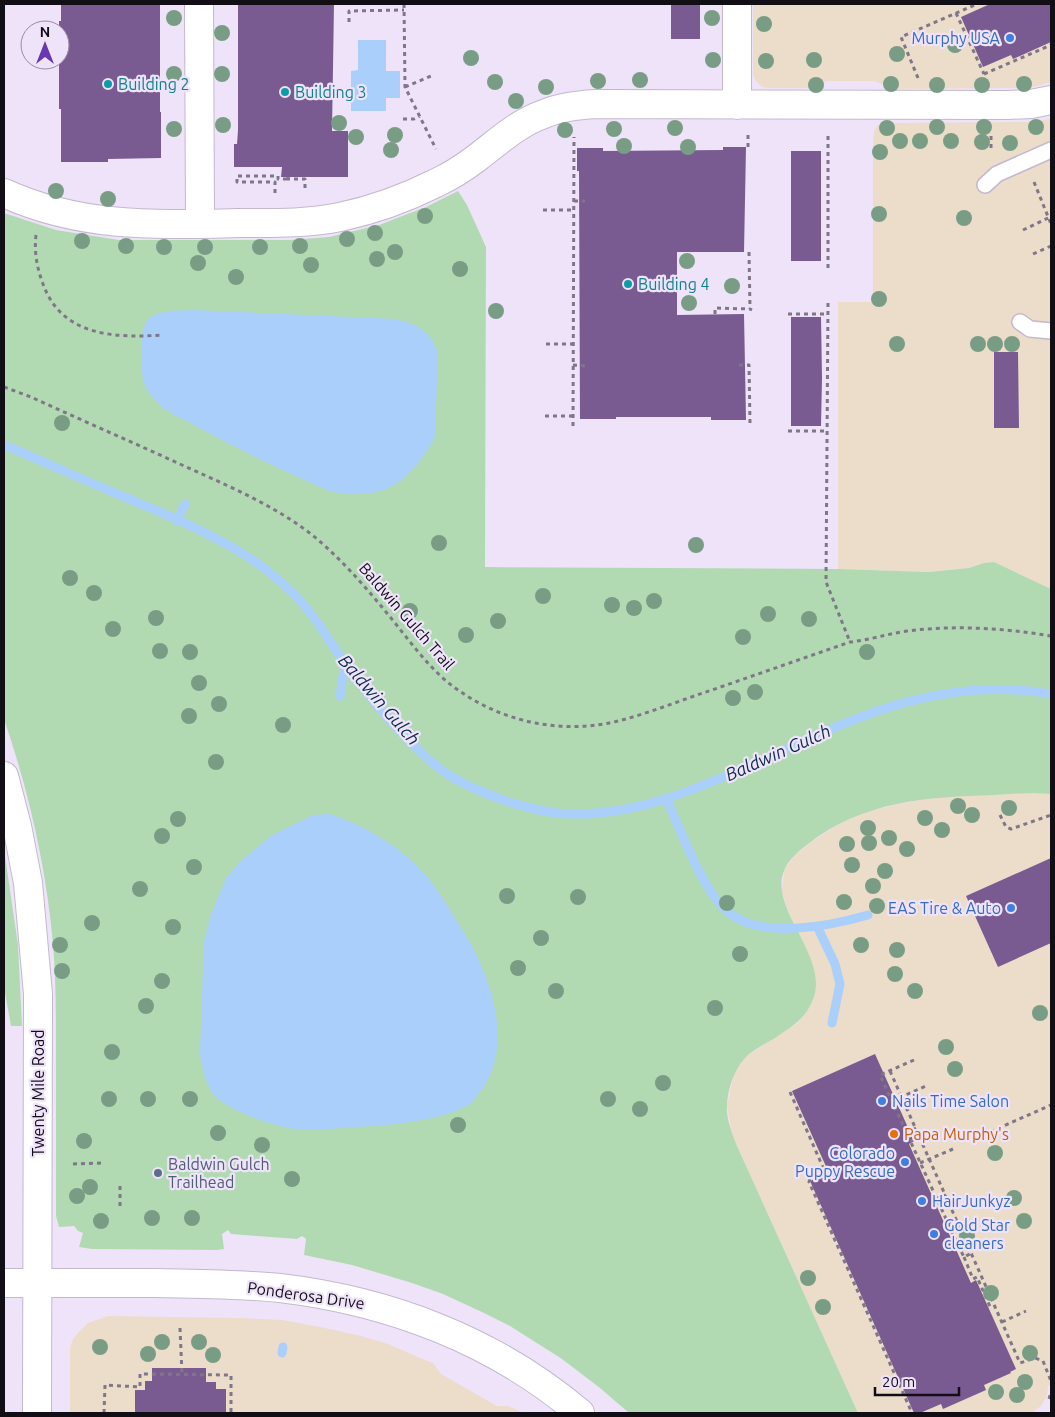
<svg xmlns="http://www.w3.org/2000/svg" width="1055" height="1417" font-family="Ubuntu,sans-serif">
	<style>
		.commercial { fill: #ecdcca }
		.green { fill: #b2dab2 }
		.water { fill: #aacffb }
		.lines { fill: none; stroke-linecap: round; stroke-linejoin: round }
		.stream { stroke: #aacffb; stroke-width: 9 }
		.building { fill: #795b92 }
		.lane-casing { stroke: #c3b8ce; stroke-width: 18 }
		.street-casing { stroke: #c3b8ce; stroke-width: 30 }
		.secondary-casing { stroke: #c3b8ce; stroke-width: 30 }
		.path { stroke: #7f7787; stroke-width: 3; stroke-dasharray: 4 4; stroke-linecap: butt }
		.lane { stroke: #fff; stroke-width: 15 }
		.street { stroke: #fff; stroke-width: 28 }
		.secondary { stroke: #fff; stroke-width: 28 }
		.tree { fill: #799d84 }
		.shop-dot { fill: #3f7fe0; stroke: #efe3fa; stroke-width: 2 }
		.culture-dot { fill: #0f9aa8; stroke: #efe3fa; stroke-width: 2 }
		.food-dot { fill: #e8710a; stroke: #efe3fa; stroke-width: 2 }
		.service-dot { fill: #5c6f8a; stroke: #efe3fa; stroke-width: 2 }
		.labels { text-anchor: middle; stroke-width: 4.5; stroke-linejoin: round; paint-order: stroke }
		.shop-label { font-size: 16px; fill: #366cbe; stroke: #efe3fa; text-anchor: end }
		.culture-label { font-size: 16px; fill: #0d838f; stroke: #efe3fa; text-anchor: start }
		.street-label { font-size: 16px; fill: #120e16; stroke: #efe3fa }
		.food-label { font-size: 16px; fill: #c56008; stroke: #efe3fa; text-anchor: start }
		.service-label { font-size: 16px; fill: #4e5e75; stroke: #efe3fa; text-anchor: start }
		.water-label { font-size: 18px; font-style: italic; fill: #0a2b4d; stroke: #efe3fa }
	</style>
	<rect width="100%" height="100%" fill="#efe3fa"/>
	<path class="commercial" d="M753 4H1051V82L1034 87 1017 88 891 89 875 81H826L816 88H768L762 87 756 81 753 75Z
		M1051 119V589L994 562 984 563 969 568 929 572 838 569V302H873V141L874 131 878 125 887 123 1027 122Z
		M1045 793 1051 794V1385L1048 1386 1047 1396 1041 1406 1032 1413H858L737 1146 731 1129 727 1106 733 1077 739 1064 748 1055 798 1023 813 1001 816 988 815 975 786 905 782 892 784 870 795 855 811 842 842 822 867 811 915 801 951 796Z
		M108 1316 239 1318 282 1320 320 1327 361 1336 388 1344 425 1360 433 1363 441 1374 497 1406H508L524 1413H70V1349L72 1341 77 1334 88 1323Z"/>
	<path class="green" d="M458 191 467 205 486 247 485 567 838 569 929 572 969 568 984 563 994 562 1051 589V794C1033 792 1013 794 994 795 928 797 862 801 808 844 791 857 779 869 782 891 787 926 829 966 812 1002 803 1021 791 1027 775 1038 766 1043 757 1048 749 1054 735 1066 728 1087 727 1105 726 1118 732 1133 737 1146L858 1413H629L600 1388 562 1359 510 1326 484 1313 443 1294 412 1283 352 1265 304 1255 306 1239 302 1236 297 1239 231 1234 228 1230 222 1234 224 1249 217 1250 92 1249 79 1247 83 1233 78 1231 74 1226 59 1227 56 1216C56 1162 56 1108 56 1054 56 1017 56 980 53 944 46 867 29 792 4 719V213L56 230 119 240H290L329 237 379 225 426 207Z
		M4 849 18 945 22 1026H11L4 987Z"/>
	<path class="water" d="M358 40H386V71H400V98H386V111H351V71L358 70Z
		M195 310 395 319C417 324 430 330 438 353L435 437C423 460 403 487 376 492 361 495 345 495 330 491 315 486 300 477 285 471 255 457 225 442 196 426 187 421 175 416 166 410 159 405 153 398 148 391 141 381 141 365 142 354 142 345 141 335 144 327 149 308 179 311 195 310Z
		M330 814C367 826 406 850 430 880 442 896 453 914 463 931 490 973 514 1042 483 1088 479 1093 475 1099 471 1103 446 1121 388 1125 357 1127 338 1128 306 1132 289 1128 267 1124 238 1113 219 1100 207 1091 201 1066 200 1052L204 941 211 915 226 878 240 862 269 837 313 815Z"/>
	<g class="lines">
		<path class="stream" d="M4 445C43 461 81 479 120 495 167 515 218 535 260 565 277 578 295 593 308 610 322 627 333 647 346 665 374 703 405 742 443 771 463 785 486 794 509 802 530 808 551 814 573 814 634 815 692 791 746 767 848 721 936 674 1051 694
			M177 521 185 504
			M340 696 345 664
			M666 798C681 830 702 890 728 912 762 940 830 926 868 915
			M817 926 835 964 840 984 832 1023
			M282 1353 283 1347"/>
	</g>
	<path class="building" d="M61 4H160V112H161V158L108 159V162H61V109H59V21H61Z
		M238 4H334L332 131H348V177H281L282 167H234V144H237L238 130Z
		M671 4H700V39H671Z
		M990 4H1051V42L1013 59 1011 55 983 67 961 17Z
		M723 147H746L744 252H677V315L744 314 746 420H711V417H616V419H580L579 171H577V148H603V151L723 150Z
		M791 151H821V261H791Z
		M791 317H821L822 378 821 426H791Z
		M994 352H1018L1019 428H994Z
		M1051 858V943L998 967 966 896Z
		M875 1054 914 1141 909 1144 971 1283 976 1280 1016 1369 1010 1372 1011 1373 984 1385 986 1390 943 1409 941 1404 920 1413H914L810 1181 829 1173 792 1091Z
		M152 1368H206V1382H216V1389H226V1413H135V1390H145V1381H152Z"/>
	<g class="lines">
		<defs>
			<path id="lane" d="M985 185 997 174 1051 150
				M1020 322 1030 329 1051 331"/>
			<path id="street" d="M199 4 200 223
				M737 105V4
				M4 193C81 228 155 225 238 223 272 223 307 224 340 217 373 210 406 198 436 183 451 176 465 167 478 157 499 141 518 123 544 114 560 107 578 105 596 104L1007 105 1031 104 1051 100"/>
			<path id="secondary" d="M4 776 17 826 28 883 38 994 37 1413
				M4 1283C54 1283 105 1283 155 1283 197 1284 239 1284 280 1288 390 1301 495 1341 580 1413"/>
		</defs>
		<use href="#lane" class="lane-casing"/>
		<use href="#street" class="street-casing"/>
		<use href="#secondary" class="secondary-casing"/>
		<path class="path" d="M404 4 405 87 436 149
			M956 13 984 74
			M349 22V11L404 10
			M984 74 1051 45
			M918 78 901 37 977 4
			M405 87 431 76
			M403 119H414L420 116
			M748 135V148
			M828 136V269
			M991 136V152
			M288 177V179H305V191
			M1034 182 1051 224
			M275 193V182H237V176H278V179H288
			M574 201H585
			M543 210H574
			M1023 230 1048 218
			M36 235C34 252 37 268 43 284 62 337 116 338 163 335
			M749 252 750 309
			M1033 254 1051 246
			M828 303 826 582 850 642
			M715 314V308L750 309 752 310
			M788 314H828
			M546 344H573
			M573 365 586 366
			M739 365H749L750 423
			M4 387 31 397C81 420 132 442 182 465 226 485 272 504 311 534 343 560 369 591 395 623 411 643 426 663 445 680 493 720 557 736 618 721 650 713 681 700 712 690 758 674 804 658 850 642 869 640 887 634 907 631 955 625 1003 628 1051 636
			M545 416H573
			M573 426 574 137
			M788 431H827
			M1000 815 1006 827 1011 829 1051 815
			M914 1060 880 1075 958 1245 964 1257 972 1253
			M890 1071 1020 1363 1035 1358 1043 1361 1051 1381
			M790 1092 825 1172 810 1179 809 1182 912 1413
			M892 1101 926 1086
			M907 1133 916 1128
			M983 1135 1051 1105
			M910 1141 920 1137
			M920 1163 953 1149
			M73 1164 104 1163
			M936 1199 946 1195
			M120 1206V1183
			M947 1223 957 1220
			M958 1245 967 1242
			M964 1257 973 1279 977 1277 991 1309
			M1002 1322 1026 1311
			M180 1328 182 1374
			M1049 1399 1051 1392
			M104 1413 105 1385 140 1387V1374L231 1375V1413"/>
		<use href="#lane" class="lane"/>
		<use href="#street" class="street"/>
		<use href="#secondary" class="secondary"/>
	</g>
	<g class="tree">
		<circle cx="174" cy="18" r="8"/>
		<circle cx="712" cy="18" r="8"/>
		<circle cx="764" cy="24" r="8"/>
		<circle cx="222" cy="33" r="8"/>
		<circle cx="955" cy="45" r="8"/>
		<circle cx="897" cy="54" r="8"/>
		<circle cx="471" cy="58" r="8"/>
		<circle cx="713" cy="60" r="8"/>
		<circle cx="814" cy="60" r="8"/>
		<circle cx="766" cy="61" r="8"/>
		<circle cx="174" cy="74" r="8"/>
		<circle cx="222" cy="74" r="8"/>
		<circle cx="640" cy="80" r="8"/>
		<circle cx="598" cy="81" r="8"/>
		<circle cx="495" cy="82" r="8"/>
		<circle cx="891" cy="84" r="8"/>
		<circle cx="1024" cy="84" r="8"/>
		<circle cx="816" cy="85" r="8"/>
		<circle cx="937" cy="85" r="8"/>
		<circle cx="982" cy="85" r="8"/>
		<circle cx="546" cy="87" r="8"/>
		<circle cx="516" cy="101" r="8"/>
		<circle cx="339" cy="123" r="8"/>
		<circle cx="223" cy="125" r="8"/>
		<circle cx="937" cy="127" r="8"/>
		<circle cx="984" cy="127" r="8"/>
		<circle cx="1036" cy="127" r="8"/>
		<circle cx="675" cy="128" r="8"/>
		<circle cx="887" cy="128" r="8"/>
		<circle cx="174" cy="129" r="8"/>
		<circle cx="614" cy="129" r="8"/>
		<circle cx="565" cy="130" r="8"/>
		<circle cx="395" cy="135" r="8"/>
		<circle cx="356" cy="137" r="8"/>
		<circle cx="900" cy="141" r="8"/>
		<circle cx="920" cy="141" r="8"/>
		<circle cx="951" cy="141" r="8"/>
		<circle cx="982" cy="142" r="8"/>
		<circle cx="1010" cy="143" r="8"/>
		<circle cx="624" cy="146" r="8"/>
		<circle cx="688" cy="147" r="8"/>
		<circle cx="391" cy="150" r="8"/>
		<circle cx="880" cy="152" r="8"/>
		<circle cx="56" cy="191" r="8"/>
		<circle cx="108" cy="199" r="8"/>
		<circle cx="879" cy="214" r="8"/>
		<circle cx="425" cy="216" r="8"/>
		<circle cx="964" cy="218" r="8"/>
		<circle cx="375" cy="233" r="8"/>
		<circle cx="347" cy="239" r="8"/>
		<circle cx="82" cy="241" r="8"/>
		<circle cx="126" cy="246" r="8"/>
		<circle cx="300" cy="246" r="8"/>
		<circle cx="164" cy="247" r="8"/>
		<circle cx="205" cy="247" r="8"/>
		<circle cx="260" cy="247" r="8"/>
		<circle cx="395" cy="252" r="8"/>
		<circle cx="377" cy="259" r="8"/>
		<circle cx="687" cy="261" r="8"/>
		<circle cx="198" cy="263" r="8"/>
		<circle cx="311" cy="265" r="8"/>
		<circle cx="460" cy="269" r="8"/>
		<circle cx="236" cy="277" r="8"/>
		<circle cx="732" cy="286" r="8"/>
		<circle cx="879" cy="299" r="8"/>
		<circle cx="689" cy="303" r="8"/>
		<circle cx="496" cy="311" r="8"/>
		<circle cx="897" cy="344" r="8"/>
		<circle cx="978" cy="344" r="8"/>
		<circle cx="995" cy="344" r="8"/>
		<circle cx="1012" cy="344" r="8"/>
		<circle cx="62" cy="423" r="8"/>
		<circle cx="439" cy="543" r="8"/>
		<circle cx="696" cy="545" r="8"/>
		<circle cx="70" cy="578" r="8"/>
		<circle cx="94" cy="593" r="8"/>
		<circle cx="543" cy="596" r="8"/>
		<circle cx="654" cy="601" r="8"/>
		<circle cx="612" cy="605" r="8"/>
		<circle cx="634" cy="608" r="8"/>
		<circle cx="410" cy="611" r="8"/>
		<circle cx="768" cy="614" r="8"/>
		<circle cx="156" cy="618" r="8"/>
		<circle cx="809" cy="619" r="8"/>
		<circle cx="498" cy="621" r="8"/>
		<circle cx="113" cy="629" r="8"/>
		<circle cx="466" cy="635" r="8"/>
		<circle cx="743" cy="637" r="8"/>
		<circle cx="160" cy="651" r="8"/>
		<circle cx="190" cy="652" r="8"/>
		<circle cx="867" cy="652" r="8"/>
		<circle cx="199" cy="683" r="8"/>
		<circle cx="755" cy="692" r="8"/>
		<circle cx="733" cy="698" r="8"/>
		<circle cx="219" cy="704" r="8"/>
		<circle cx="189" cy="716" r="8"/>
		<circle cx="283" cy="725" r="8"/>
		<circle cx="216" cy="762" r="8"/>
		<circle cx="958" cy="806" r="8"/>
		<circle cx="1009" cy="808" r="8"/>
		<circle cx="972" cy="815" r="8"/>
		<circle cx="925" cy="818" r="8"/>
		<circle cx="178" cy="819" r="8"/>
		<circle cx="868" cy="828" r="8"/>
		<circle cx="942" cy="830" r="8"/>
		<circle cx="162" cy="836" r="8"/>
		<circle cx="889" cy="838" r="8"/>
		<circle cx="869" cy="843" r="8"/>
		<circle cx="847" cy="844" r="8"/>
		<circle cx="907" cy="849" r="8"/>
		<circle cx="852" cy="865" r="8"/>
		<circle cx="194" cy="867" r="8"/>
		<circle cx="885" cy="871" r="8"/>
		<circle cx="873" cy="886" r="8"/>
		<circle cx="140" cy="889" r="8"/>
		<circle cx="507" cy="896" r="8"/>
		<circle cx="578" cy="897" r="8"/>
		<circle cx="844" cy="902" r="8"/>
		<circle cx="727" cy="903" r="8"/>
		<circle cx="877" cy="906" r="8"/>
		<circle cx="92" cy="923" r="8"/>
		<circle cx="173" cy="927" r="8"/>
		<circle cx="541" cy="938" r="8"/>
		<circle cx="60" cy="945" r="8"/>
		<circle cx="861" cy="945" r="8"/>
		<circle cx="897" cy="950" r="8"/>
		<circle cx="740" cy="954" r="8"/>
		<circle cx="518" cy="968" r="8"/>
		<circle cx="62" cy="971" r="8"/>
		<circle cx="895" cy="974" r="8"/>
		<circle cx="162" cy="981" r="8"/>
		<circle cx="556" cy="991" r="8"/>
		<circle cx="915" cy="991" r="8"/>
		<circle cx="146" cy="1006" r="8"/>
		<circle cx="715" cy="1008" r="8"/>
		<circle cx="1040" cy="1013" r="8"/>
		<circle cx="946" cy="1047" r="8"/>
		<circle cx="112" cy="1052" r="8"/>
		<circle cx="955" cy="1069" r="8"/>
		<circle cx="663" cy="1083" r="8"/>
		<circle cx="109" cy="1099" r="8"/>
		<circle cx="148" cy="1099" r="8"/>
		<circle cx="190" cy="1099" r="8"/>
		<circle cx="608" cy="1099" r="8"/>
		<circle cx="640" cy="1109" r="8"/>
		<circle cx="458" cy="1125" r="8"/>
		<circle cx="218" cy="1133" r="8"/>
		<circle cx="84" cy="1141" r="8"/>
		<circle cx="262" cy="1145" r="8"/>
		<circle cx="995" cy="1153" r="8"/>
		<circle cx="292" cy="1179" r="8"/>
		<circle cx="90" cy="1187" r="8"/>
		<circle cx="77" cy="1196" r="8"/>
		<circle cx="1014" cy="1198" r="8"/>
		<circle cx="152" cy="1218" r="8"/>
		<circle cx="192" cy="1218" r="8"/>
		<circle cx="101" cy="1221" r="8"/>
		<circle cx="1024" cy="1221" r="8"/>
		<circle cx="967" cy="1236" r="8"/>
		<circle cx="808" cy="1278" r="8"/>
		<circle cx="991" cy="1293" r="8"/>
		<circle cx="823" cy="1307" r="8"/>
		<circle cx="162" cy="1342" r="8"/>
		<circle cx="199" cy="1342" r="8"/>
		<circle cx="100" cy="1347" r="8"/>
		<circle cx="1030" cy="1353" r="8"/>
		<circle cx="148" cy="1354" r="8"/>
		<circle cx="213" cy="1355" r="8"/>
		<circle cx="1025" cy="1382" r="8"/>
		<circle cx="996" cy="1392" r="8"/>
		<circle cx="1017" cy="1395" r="8"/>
	</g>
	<g class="shop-dot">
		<circle cx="1010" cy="38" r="5"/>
		<circle cx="1011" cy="908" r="5"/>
		<circle cx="882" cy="1101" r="5"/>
		<circle cx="905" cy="1162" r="5"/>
		<circle cx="922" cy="1201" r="5"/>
		<circle cx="934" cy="1234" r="5"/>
	</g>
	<g class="culture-dot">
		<circle cx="108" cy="84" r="5"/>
		<circle cx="285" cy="92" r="5"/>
		<circle cx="628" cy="284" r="5"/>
	</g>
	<circle class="food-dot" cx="894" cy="1134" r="5"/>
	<circle class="service-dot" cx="158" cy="1173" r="5"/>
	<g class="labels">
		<g class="shop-label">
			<text x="1000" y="44">Murphy USA</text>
			<text x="1001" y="914">EAS Tire &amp; Auto</text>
			<text x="892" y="1107" text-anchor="start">Nails Time Salon</text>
			<text x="895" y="1159">Colorado<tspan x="895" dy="18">Puppy Rescue</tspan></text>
			<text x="932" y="1207" text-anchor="start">HairJunkyz</text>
			<text x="944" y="1231" text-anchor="start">Gold Star<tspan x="944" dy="18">cleaners</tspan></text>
		</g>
		<g class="culture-label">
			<text x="118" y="90">Building 2</text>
			<text x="295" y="98">Building 3</text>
			<text x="638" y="290">Building 4</text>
		</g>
		<g class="street-label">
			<text transform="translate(407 616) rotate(49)" y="6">Baldwin Gulch Trail</text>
			<text transform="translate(38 1093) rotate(-90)" y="6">Twenty Mile Road</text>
			<text transform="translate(306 1295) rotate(8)" y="6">Ponderosa Drive</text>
		</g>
		<g class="food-label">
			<text x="904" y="1140">Papa Murphy's</text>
		</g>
		<g class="service-label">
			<text x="168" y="1170">Baldwin Gulch<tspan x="168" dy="18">Trailhead</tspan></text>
		</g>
		<g class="water-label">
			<text transform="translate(379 700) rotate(49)" y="6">Baldwin Gulch</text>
			<text transform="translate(778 753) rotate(-24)" y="6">Baldwin Gulch</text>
		</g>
	</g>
	<rect width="1055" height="1417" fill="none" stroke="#120e16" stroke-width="10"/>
	<g transform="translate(45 45)"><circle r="24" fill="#efe3fa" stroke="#978e9f"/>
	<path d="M0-4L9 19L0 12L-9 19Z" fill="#6738af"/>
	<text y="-8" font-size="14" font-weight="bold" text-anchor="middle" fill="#120e16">N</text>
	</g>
	<path d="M875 1387v8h84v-8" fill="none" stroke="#120e16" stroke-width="2.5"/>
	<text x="882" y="1387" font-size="15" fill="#120e16" stroke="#efe3fa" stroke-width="4" paint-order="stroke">20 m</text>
</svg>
